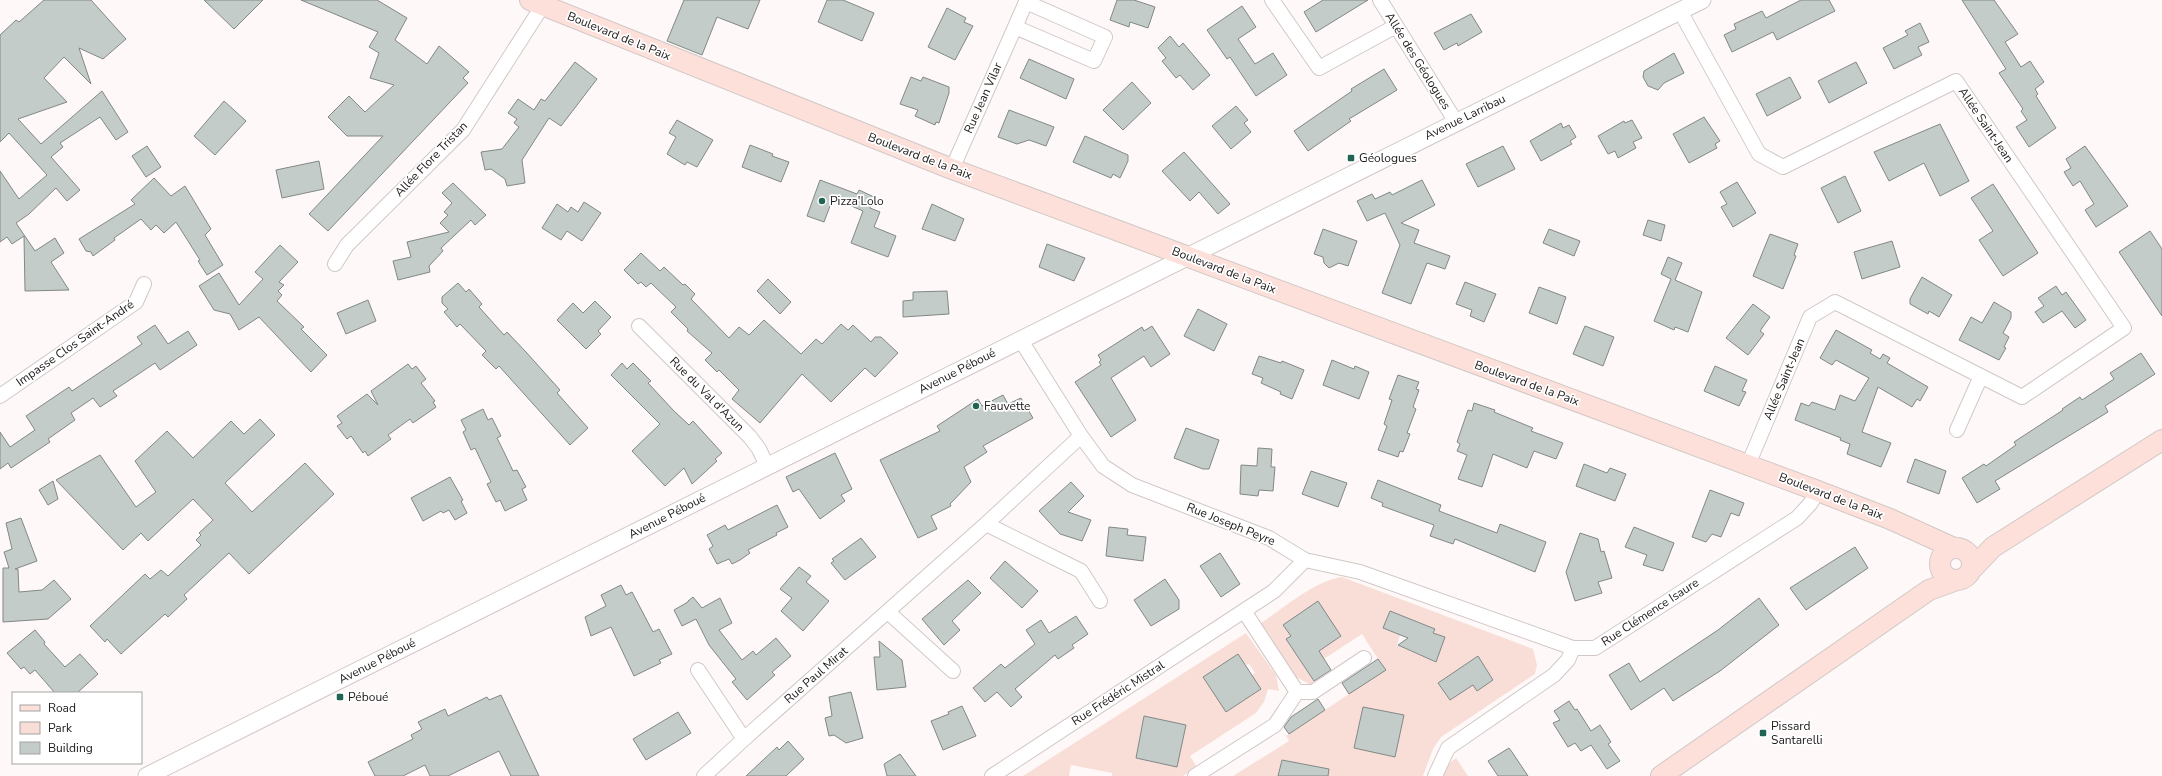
<svg xmlns="http://www.w3.org/2000/svg" width="2162" height="776" font-family="'Nunito Sans',sans-serif">
	<style>
		.green { fill: #f9ded7; fill-rule: evenodd }
		.building { fill: #c3ccc9; stroke: #818886 }
		.lines { fill: none; stroke-linecap: round; stroke-linejoin: round }
		.minor-casing { stroke: #d1c8c6; stroke-width: 16 }
		.tertiary-casing { stroke: #d1c8c6; stroke-width: 19 }
		.secondary-casing { stroke: #d1c8c6; stroke-width: 22 }
		.minor { stroke: #fff; stroke-width: 14 }
		.tertiary { stroke: #fff; stroke-width: 17 }
		.secondary { stroke: #fde0da; stroke-width: 20 }
		.poi-dot { fill: #226454; stroke: #fff; stroke-width: 1.5 }
		.labels { text-anchor: middle; stroke-width: 3.5; stroke-linejoin: round; paint-order: stroke }
		.street-label { font-size: 12px; fill: #1c1918; stroke: #fff }
		.poi-label { font-size: 12px; fill: #1c1918; stroke: #fff; text-anchor: start }
	</style>
	<rect width="100%" height="100%" fill="#fef9f8"/>
	<path class="green" d="M1342 577 1533 649 1537 665 1535 674 1441 737 1433 749 1423 776H1322L1323 768 1282 760 1278 776H1233L1289 741 1286 736 1385 670 1362 634 1307 670 1315 683 1311 685 1296 677 1261 623C1284 608 1314 581 1342 577ZM1390 611 1435 629 1433 633 1445 637 1435 662 1397 645 1400 635 1383 628ZM1478 656 1493 679 1477 690 1473 685 1450 700 1438 683ZM1363 707 1404 715 1395 757 1354 748Z
		M1246 633 1276 675 1279 691 1268 689 1264 702 1256 713 1190 756 1197 767 1183 776H1112V773L1071 765 1069 776H1023ZM1238 655 1246 665 1249 664 1255 673 1252 675 1261 689 1226 712 1204 677ZM1144 716 1177 766 1136 758Z
		M1456 758 1468 776H1440L1445 767Z"/>
	<path class="building" d="M44 0H91L126 39 103 59 79 48 91 84 64 57 44 78 67 102 18 119 41 144 102 91 128 132 116 140 100 117 60 143 63 147 51 157 80 190 67 201 56 188 29 214 16 223 35 251 55 238 64 253 51 262 69 290 25 291 24 236 12 244 7 237 0 242V171L19 199 47 175 9 133 0 142V35L16 20 19 22Z
		M204 0H263L234 29Z
		M301 0H377L407 18 395 40 427 64 439 46 469 72 463 78 468 83 328 231 309 214 383 136H347L328 117 349 96 365 112 394 85 370 78 379 53 369 47 378 32Z
		M684 0H760L748 29 717 17 702 55 667 41Z
		M827 0H843L874 13 862 41 818 22Z
		M1117 0H1134L1155 7 1148 28 1130 22 1129 27 1110 20Z
		M1323 0H1368L1316 32 1304 12Z
		M1801 0H1829L1835 11 1777 40 1773 32 1732 52 1724 35 1736 29 1734 24 1762 11 1766 18Z
		M1962 0H1994L2018 34 2005 42 2021 67 2030 61 2044 82 2035 89 2038 94 2036 96 2056 128 2029 147 2016 127 2027 120 2021 111 2023 109 1999 73 2006 69Z
		M1242 6 1256 27 1238 39 1255 64 1273 53 1287 75 1256 96 1230 57 1227 59 1207 30Z
		M947 8 966 18 964 22 973 26 955 60 928 47Z
		M1471 14 1482 32 1458 46 1457 43 1444 50 1434 33Z
		M1920 23 1929 42 1918 47 1922 55 1894 69 1883 48 1908 35 1905 31Z
		M1170 36 1179 47 1183 43 1210 75 1193 90 1180 75 1176 78 1162 61 1166 58 1158 48Z
		M1674 53 1684 73 1664 83 1658 90 1648 86 1643 77 1644 71Z
		M1029 59 1074 79 1066 99 1020 78Z
		M575 62 597 79 561 126 549 118 522 160 525 183 507 186 505 179 491 169 485 170 481 152 502 149 519 127 514 123 517 119 508 113 518 99 534 110 541 99 545 101Z
		M1856 62 1867 83 1829 103 1818 81Z
		M1384 69 1397 90 1349 119 1351 121 1308 151 1294 131 1352 91 1351 89Z
		M911 77 921 81 923 77 949 87V93L939 123 936 122 935 125 915 116 918 110 900 104Z
		M1790 77 1801 98 1767 116 1756 94Z
		M1132 82 1151 103 1123 130 1103 110Z
		M224 101 246 121 215 155 194 136Z
		M1236 106 1248 120 1244 123 1251 132 1231 149 1212 126Z
		M1009 110 1054 127 1046 146 1029 140 1017 144 998 137Z
		M1704 117 1720 141 1715 144 1717 148 1689 163 1673 134Z
		M677 120 713 140 697 167 687 162 685 165 667 154 676 137 669 133Z
		M1632 120 1642 138 1633 142 1636 148 1618 158 1615 151 1608 154 1598 136 1624 121 1625 123Z
		M1561 123 1563 128 1569 125 1576 137 1570 141 1572 144 1541 161 1530 141Z
		M1940 124 1969 181 1940 196 1924 163 1889 181 1874 152Z
		M1085 136 1128 155V161L1120 178 1113 174 1111 178 1073 162Z
		M750 145 773 154 772 156 789 162 781 182 742 167Z
		M147 146 161 167 146 177 132 156Z
		M1503 146 1515 169 1478 187 1466 164Z
		M2085 146 2128 206 2096 227 2085 210 2094 204 2080 181 2073 186 2064 172 2071 168 2066 159Z
		M1184 152 1230 204 1218 214 1199 192 1190 201 1162 171Z
		M319 161 324 189 282 198 276 170Z
		M1845 176 1861 211 1838 223 1821 188Z
		M154 178 171 196 185 186 211 229 205 235 223 265 207 275 198 261 200 260 176 222 164 233 156 225 151 230 141 219 114 238 115 240 93 256 91 252 86 251 79 239 135 204 131 200Z
		M820 180 857 194 859 190 874 197 870 208 880 212 874 227 896 236 888 257 851 243 863 211 833 198 824 222 807 216Z
		M1422 180 1435 205 1401 223 1419 230 1414 243 1450 256 1445 269 1427 263 1411 304 1382 293 1400 245 1385 213 1367 221 1357 201 1372 194 1375 199 1390 192 1392 195Z
		M1737 182 1756 213 1733 227 1721 207 1727 204 1720 192Z
		M453 183 486 215 475 225 471 220 441 248 443 251 429 266 430 272 398 280 393 261 411 257 407 242 449 232 440 223 448 215 444 212 452 203 442 193Z
		M1993 184 2038 253 2003 276 1979 240 1993 231 1971 198Z
		M584 202 601 213 582 241 567 231 561 240 542 228 557 204 568 212 571 207 578 212Z
		M932 204 964 219 955 241 922 229Z
		M1648 220 1665 225 1661 241 1643 235Z
		M1323 229 1357 241 1348 266 1339 263 1329 268 1324 263 1323 257 1314 254Z
		M1549 229 1580 241 1574 256 1543 243Z
		M2150 231 2162 249V316L2119 252Z
		M1770 234 1798 244 1794 255 1796 256 1783 289 1753 276Z
		M1892 241 1900 267 1862 279 1854 252Z
		M1047 244 1085 258 1074 281 1039 267Z
		M280 245 298 262 279 282 284 285 278 291 282 295 277 301 304 327 301 329 327 355 311 372 259 317 239 330 230 314 214 310 199 286 219 273 239 305 263 279 255 272Z
		M641 253 660 271 664 267 683 285 685 284 695 294 691 299 729 338 739 327 749 335 764 320 801 354 816 339 822 344 841 324 848 330 853 325 871 342 875 337H881L898 353 875 377 865 368 831 402 802 374 760 423 732 399 739 390 719 370 717 372 705 360 712 353 687 331 688 329 671 312 676 307 651 283 646 287 641 282 638 284 624 270Z
		M1668 257 1682 263 1675 280 1702 292 1688 332 1675 327 1674 330 1654 321 1671 279 1661 274Z
		M1922 277 1952 295 1939 317 1929 311 1928 314 1910 304V299Z
		M768 279 791 302 780 314 757 291Z
		M1465 282 1496 294 1484 322 1470 316 1472 310 1456 304Z
		M458 283 466 292 469 289 482 304 479 307 504 335 507 332 526 352 560 390 557 393 588 428 570 445 499 366 496 369 482 355 486 351 460 324 457 327 444 312 448 309 442 303V297Z
		M2056 286 2062 295 2066 292 2086 320 2075 328 2062 311 2043 323 2035 312 2044 306 2038 298Z
		M1539 287 1566 297 1557 324 1529 313Z
		M947 291 949 314 903 317V301L913 300V292Z
		M368 300 376 321 346 334 337 313Z
		M595 301 611 317 598 331 601 334 586 349 557 320 573 303 583 313Z
		M1994 302 2011 312V318L2003 333 2009 337 2004 347 2006 348 1999 360 1959 340 1971 317 1982 323Z
		M1753 304 1770 317 1760 331 1764 334 1748 355 1726 338Z
		M1198 309 1227 324 1214 351 1184 336Z
		M155 325 168 344 188 331 197 345 160 370 155 363 113 391 117 396 100 407 93 398 71 413 75 420 48 439 50 442 11 468 8 463 0 469V432L10 447 35 430 26 416 69 387 72 391 142 344 137 337Z
		M1152 326 1170 354 1151 367 1144 356 1111 378 1136 420 1111 437 1075 382 1101 365 1099 362 1101 360 1098 355 1142 327 1144 331Z
		M1585 326 1614 337 1603 366 1573 354Z
		M1836 330 1872 350 1870 353 1880 359 1883 354 1890 358 1887 363 1928 387 1920 401 1917 399 1912 407 1878 387 1862 432 1891 443 1881 467 1847 454 1850 444 1840 440 1841 438 1795 420 1801 403 1809 406 1812 402 1835 410 1840 395 1855 401 1869 378 1836 360 1832 365 1820 358Z
		M2141 353 2155 374 2105 406 2108 412 1995 481 2000 489 1977 503 1962 478 1984 464 1986 466 2016 445 2014 442 2063 410 2062 409 2080 397 2082 400 2114 379 2110 373Z
		M1259 356 1281 363 1282 361 1304 370 1292 399 1280 394 1281 392 1261 383 1263 378 1252 374Z
		M1332 360 1354 369 1355 366 1369 372 1359 399 1323 385Z
		M622 363 627 369 633 363 651 381 648 383 674 411 689 425 693 421 722 453 715 459 717 461 692 484 684 468 665 486 632 451 660 424 611 375Z
		M408 364 412 369 416 366 426 379 421 383 435 401 433 402 436 407 413 423 410 419 388 435 391 439 368 456 365 451 363 453 351 436 347 439 337 426 342 423 337 416 367 394 378 405 371 391Z
		M1715 366 1747 380 1742 391 1746 392 1739 406 1704 391Z
		M1398 375 1419 382 1416 389 1419 390 1413 407 1416 409 1407 433 1410 434 1403 452 1400 451 1398 457 1378 450 1387 426 1384 424 1392 400 1389 399Z
		M1003 395 1008 404 1021 398 1033 418 983 446 987 452 964 467 971 482 950 504 951 506 931 516 937 529 918 538 880 460 940 431 937 426 978 399 982 406Z
		M1474 403 1495 410 1494 412 1533 428 1531 431 1563 443 1556 459 1534 451 1527 468 1493 454 1482 487 1458 479 1467 455 1457 451 1460 444 1457 442 1468 410 1472 411Z
		M483 409 488 420 492 418 501 436 497 438 504 452 513 471 517 470 526 487 522 489 527 500 505 511 500 500 496 502 487 484 491 482 475 448 471 450 463 432 466 430 461 420Z
		M260 419 275 435 225 483 252 512 305 463 334 494 249 574 229 553 184 595 187 599 168 617 165 614 121 654 107 639 105 642 90 626 145 574 150 579 161 570 168 576 201 545 196 540 201 535 199 533 213 520 193 499 148 541 141 533 123 550 56 480 100 455 136 507 156 492 135 461 167 431 193 458 231 421 244 434Z
		M1186 428 1219 440 1209 469H1203L1174 458Z
		M1258 448 1272 449 1271 467H1275L1273 491 1259 490 1258 496 1240 494 1241 465 1257 466Z
		M835 453 852 489 841 495 845 501 820 519 799 489 793 492 786 477Z
		M1915 459 1946 471 1939 494 1907 482Z
		M1584 464 1607 473 1610 468 1626 474 1615 501 1576 486Z
		M1311 471 1347 483 1338 507 1302 494Z
		M450 477 463 500 461 501 467 513 455 520 449 510 443 513 441 511 423 521 411 498Z
		M1378 480 1441 505 1439 511 1497 533 1500 524 1546 542 1535 572 1455 539 1453 544 1430 536 1434 525 1382 506 1383 503 1371 498Z
		M53 481 58 499 48 505 39 490Z
		M1071 482 1084 496 1068 512 1091 520 1082 541 1060 534 1039 511Z
		M1710 490 1744 503 1739 516 1731 513 1721 537 1712 534 1706 542 1692 537Z
		M777 505 788 527 776 533 777 535 748 550 750 553 740 560 732 564 729 559 717 564 709 549 713 546 707 535 725 525 728 530Z
		M21 518 37 561 15 569H18L19 592 42 590 54 580 71 599 48 619 3 622V568H9L4 552 12 549 6 523Z
		M1109 527 1128 529 1127 535 1146 537 1143 561 1106 556Z
		M1634 527 1674 543 1663 571 1643 565 1647 555 1625 547Z
		M1580 533 1598 539 1601 552 1604 551 1612 578 1598 582 1602 593 1575 601 1566 572Z
		M861 538 876 557 845 580 831 563 834 561 832 559Z
		M1855 547 1868 568 1806 610 1790 588Z
		M1220 553 1240 584 1221 597 1200 566Z
		M1005 561 1038 591 1022 608 990 578Z
		M799 567 811 576 806 582 829 601 803 631 781 611 792 598 780 589Z
		M1165 579 1179 600V609L1151 626 1134 600Z
		M968 580 981 593 952 621 960 630 944 645 922 619Z
		M621 585 626 595 632 592 653 632 659 629 672 654 659 660 661 663 634 676 611 627 591 636 585 617 606 606 601 595Z
		M693 597 702 608 720 598 732 623 719 630 742 660 753 651 756 655 776 638 791 656 772 672 775 675 747 700 732 682 736 679 709 645 696 619 682 626 674 610 688 602V601Z
		M1759 598 1779 625 1720 671 1673 701 1664 688 1631 710 1609 675 1629 663 1640 682 1718 630Z
		M1318 601 1341 636 1319 651 1331 670 1314 681 1286 639 1291 636 1283 625Z
		M1390 611 1435 629 1433 633 1445 637 1436 662 1398 645 1408 638 1383 628Z
		M1076 616 1088 634 1072 645 1074 648 1058 659 1055 655 1015 689 1022 697 1011 707 997 692 985 702 973 688 1001 664 1005 668 1035 644 1026 630 1041 620 1049 633Z
		M35 630 45 642 44 644 65 667 80 654 98 674 77 693H55L35 670 30 674 24 667 21 669 7 653Z
		M879 641 902 660 906 687 877 690 874 657H880Z
		M1238 654 1261 689 1226 712 1203 677Z
		M1478 656 1493 680 1477 691 1473 685 1450 700 1438 683Z
		M1378 659 1386 670 1349 694 1342 683Z
		M851 692 863 738 846 743 834 735 829 736 825 718 832 716 829 697Z
		M501 695 539 776H511L499 751 448 776H430L425 765 403 776H375L368 762 413 739 411 735 422 729 418 722 445 709 448 716 487 697 489 700Z
		M1318 699 1325 710 1289 734 1284 727 1291 717Z
		M1569 701 1575 710 1577 709 1591 731 1600 725 1611 742 1608 744 1620 761 1607 769 1591 745 1581 751 1575 743 1568 747 1553 723 1560 720 1554 711Z
		M962 706 976 736 943 750 931 721 949 714 948 712Z
		M1363 707 1404 715 1395 757 1354 748Z
		M678 712 691 733 646 760 633 739Z
		M1144 716 1186 725 1177 767 1136 758Z
		M788 741 804 759 786 776H746L777 747 779 750Z
		M1509 748 1512 752 1528 776H1498L1488 761Z
		M900 754 916 776H887L884 764Z
		M1282 760 1329 769 1328 776H1278Z"/>
	<g class="lines">
		<defs>
			<path id="minor" d="M1272 0 1319 68 1396 26
				M1380 0 1456 122
				M1680 11 1759 154 1783 167 1956 81 2124 328 2022 397 1835 302 1810 317 1748 465
				M952 169 1015 27 1094 61 1105 37 1026 2 1015 27
				M335 264 347 245 463 130 543 5
				M639 326 750 437 759 449 767 466
				M1020 339 1081 436 1103 466 1132 485 1269 538 1305 560 1360 572 1573 648
				M0 396 136 302 144 284
				M1957 430 1981 376
				M986 524 1081 571 1100 601
				M888 612 953 671
				M698 670 744 739
				M1297 692H1313L1364 658
				M704 776 744 739 986 524 1081 436
				M992 776 1274 591 1305 560
				M1195 776 1275 725 1297 692 1244 611
				M1435 776 1448 748 1554 675 1568 660 1573 648H1595L1797 518 1810 504 1818 491"/>
			<path id="tertiary" d="M147 776 1702 0"/>
			<path id="secondary" d="M530 0 952 169 1818 491 1890 519 1954 548
				M1940 564a16 16 0 1 1 32 0a16 16 0 1 1-32 0Z
				M1972 569 1993 547 2162 440
				M1661 776 1929 590 1954 581"/>
		</defs>
		<use href="#minor" class="minor-casing"/>
		<use href="#tertiary" class="tertiary-casing"/>
		<use href="#secondary" class="secondary-casing"/>
		<use href="#minor" class="minor"/>
		<use href="#tertiary" class="tertiary"/>
		<use href="#secondary" class="secondary"/>
	</g>
	<g class="poi-dot">
		<rect x="1347" y="154" width="8" height="8" rx="2"/>
		<circle cx="822" cy="201" r="4"/>
		<circle cx="976" cy="406" r="4"/>
		<rect x="336" y="693" width="8" height="8" rx="2"/>
		<rect x="1759" y="729" width="8" height="8" rx="2"/>
	</g>
	<g class="labels">
		<g class="street-label">
			<text transform="translate(619 36) rotate(22)" y="4">Boulevard de la Paix</text>
			<text transform="translate(1418 61) rotate(58)" y="4">Allée des Géologues</text>
			<text transform="translate(983 98) rotate(-66)" y="4">Rue Jean Vilar</text>
			<text transform="translate(1465 117) rotate(-26)" y="4">Avenue Larribau</text>
			<text transform="translate(1986 125) rotate(56)" y="4">Allée Saint-Jean</text>
			<text transform="translate(920 156) rotate(21)" y="4">Boulevard de la Paix</text>
			<text transform="translate(431 159) rotate(-46)" y="4">Allée Flore Tristan</text>
			<text transform="translate(1224 270) rotate(21)" y="4">Boulevard de la Paix</text>
			<text transform="translate(75 343) rotate(-35)" y="4">Impasse Clos Saint-André</text>
			<text transform="translate(957 371) rotate(-27)" y="4">Avenue Péboué</text>
			<text transform="translate(1784 379) rotate(-67)" y="4">Allée Saint-Jean</text>
			<text transform="translate(1527 383) rotate(20)" y="4">Boulevard de la Paix</text>
			<text transform="translate(707 394) rotate(45)" y="4">Rue du Val d'Azun</text>
			<text transform="translate(1831 496) rotate(21)" y="4">Boulevard de la Paix</text>
			<text transform="translate(667 516) rotate(-27)" y="4">Avenue Péboué</text>
			<text transform="translate(1231 524) rotate(22)" y="4">Rue Joseph Peyre</text>
			<text transform="translate(1650 612) rotate(-33)" y="4">Rue Clémence Isaure</text>
			<text transform="translate(377 661) rotate(-27)" y="4">Avenue Péboué</text>
			<text transform="translate(816 675) rotate(-41)" y="4">Rue Paul Mirat</text>
			<text transform="translate(1118 693) rotate(-33)" y="4">Rue Frédéric Mistral</text>
		</g>
		<g class="poi-label">
			<text x="1359" y="162">Géologues</text>
			<text x="830" y="205">Pizza'Lolo</text>
			<text x="984" y="410">Fauvette</text>
			<text x="348" y="701">Péboué</text>
			<text x="1771" y="730">Pissard<tspan x="1771" dy="14">Santarelli</tspan></text>
		</g>
	</g>
	<rect x="12" y="692" width="130" height="72" fill="#ffffff" stroke="#a4a3a3"/>
	<rect x="20" y="705" width="20" height="6" fill="#fde0da" stroke="#a4a3a3"/>
	<text x="48" y="712" font-size="12" fill="#1c1918">Road</text>
	<rect x="20" y="722" width="20" height="12" fill="#f9ded7" stroke="#a4a3a3"/>
	<text x="48" y="732" font-size="12" fill="#1c1918">Park</text>
	<rect x="20" y="742" width="20" height="12" fill="#c3ccc9" stroke="#a4a3a3"/>
	<text x="48" y="752" font-size="12" fill="#1c1918">Building</text>
</svg>
